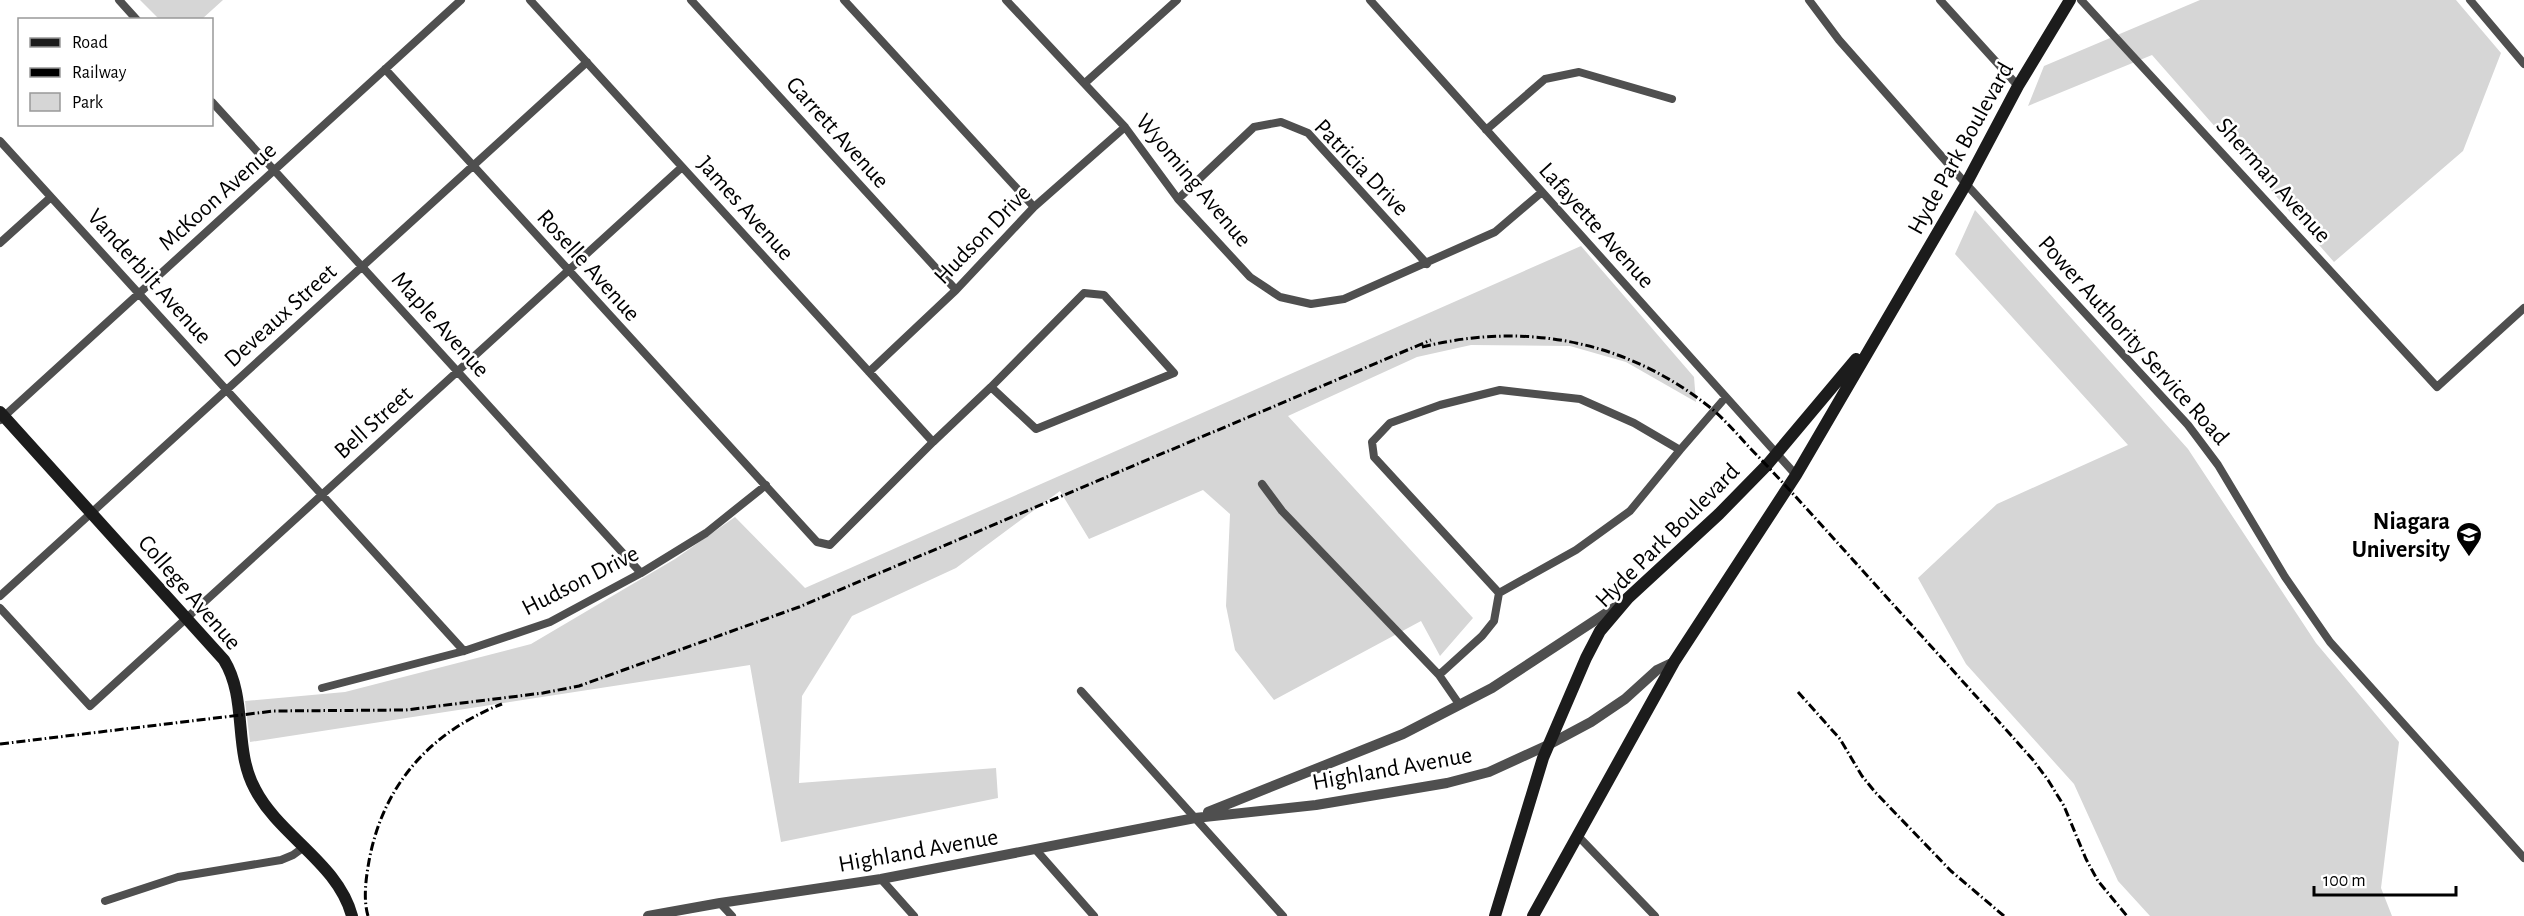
<svg xmlns="http://www.w3.org/2000/svg" width="2524" height="916" font-family="'Alegreya Sans',sans-serif">
	<style>
		.green { fill: #d6d6d6 }
		.lines { fill: none; stroke-linecap: round; stroke-linejoin: round }
		.minor { stroke: #4f4f4f; stroke-width: 8 }
		.tertiary { stroke: #4f4f4f; stroke-width: 10 }
		.secondary { stroke: #1c1c1c; stroke-width: 12 }
		.rail { stroke: #000; stroke-width: 3; stroke-dasharray: 9 3 1.5 3; stroke-linecap: butt }
		.labels { text-anchor: middle; stroke-width: 5; stroke-linejoin: round; paint-order: stroke }
		.street-label { font-size: 24px; fill: #000; stroke: #fff }
		.poi-label { font-size: 24px; font-weight: bold; fill: #000; stroke: #fff; text-anchor: end }
	</style>
	<rect width="100%" height="100%" fill="#fff"/>
	<path class="green" d="M140 0H223L202 19 160 20Z
		M2200 0H2456L2501 53 2463 151 2334 262 2152 55 2028 106 2044 66Z
		M1975 210 2188 449 2316 643 2399 742 2381 888 2392 916H2150L2118 881 2074 784 1966 664 1918 578 1997 504 2128 445 1955 254Z
		M1581 246 1694 377 1696 402 1626 362 1570 346 1471 345 1417 357 1288 416 1473 618 1440 656 1421 621 1274 700 1235 650 1226 606 1230 514 1203 490 1089 539 1060 491 956 568 852 616 802 696 799 783 996 768 998 798 781 842 750 665 250 742 245 701 345 692 531 644 675 559 735 517 805 588Z"/>
	<g class="lines">
		<path class="minor" d="M119 0 137 20
			M530 0 933 442
			M691 0 956 290
			M844 0 1034 207
			M1006 0 1125 127 1178 199 1250 277 1280 297 1311 304 1344 299 1495 232 1542 192
			M1370 0 1796 475
			M1809 0 1839 40 1966 184 2188 425 2218 465 2285 577 2330 642 2524 858
			M1940 0 2018 86
			M2081 0 2437 387 2524 308
			M2470 0 2524 64
			M385 69 817 542 830 545 933 442 991 387
			M1085 83 1177 0
			M212 102 641 573
			M1486 130 1545 79 1579 72 1672 99
			M0 141 464 651
			M1178 199 1254 127 1281 122 1308 133 1427 264
			M0 243 51 197
			M1084 293 1104 295 1174 373 1036 429 991 387Z
			M869 372 956 290 1034 207 1125 127
			M0 420 461 0
			M1262 484 1282 511 1439 675
			M1499 593 1374 457 1372 442 1390 423 1440 405 1500 390 1580 399 1634 423 1680 450 1725 398
			M0 596 587 62
			M0 608 90 706 682 167
			M322 688 464 651 550 622 641 573 706 533 766 485
			M1081 691 1283 916
			M1459 704 1439 675 1482 636 1494 621 1499 593 1576 550 1630 511 1680 450
			M1577 835 1655 916
			M1036 850 1094 916
			M881 879 914 916
			M105 901 178 877 281 860 293 855 304 847
			M720 903 732 916"/>
		<path class="tertiary" d="M1208 812 1403 734 1492 688 1620 604
			M648 916 720 903 881 879 1195 818 1316 805 1447 783 1489 772 1548 745 1591 722 1625 699 1657 670 1674 662"/>
		<path class="secondary" d="M0 412 224 660C248 699 233 749 255 789 279 836 338 863 352 916
			M1495 916 1543 758 1586 658 1600 631 1628 598 1719 514 1767 465 1856 359
			M1533 916 1674 662 1796 475 1966 184 2018 86 2070 0"/>
		<path class="rail" d="M1422 347C1527 321 1628 341 1712 409 1726 421 1738 435 1750 448 1783 482 1814 517 1845 551 1908 621 1971 690 2033 760L2048 780 2064 806 2086 859 2098 881 2127 916
			M1798 692 1840 739 1862 776 1875 792 1951 871 2004 916
			M0 744 274 711 406 710 543 693 579 686 799 607 1431 340
			M368 916C363 899 366 878 369 861 383 785 430 732 502 704"/>
	</g>
	<defs>
		<symbol id="university-pin" viewBox="-11 -11 22 30"><path d="M0 17L-7.5 6A9.5 9.5 0 1 1 7.5 6Z" fill="#000" stroke="#fff"/><path d="M0-5L7-2L0 1L-7-2ZM-4 1L0 2.5L4 1V4Q0 6-4 4Z" fill="#fff"/></symbol>
	</defs>
	<g fill-rule="evenodd">
		<use href="#university-pin" x="2454" y="520" width="30" height="40"/>
	</g>
	<g class="labels">
		<g class="street-label">
			<text transform="translate(838 132) rotate(48)" y="8">Garrett Avenue</text>
			<text transform="translate(1960 148) rotate(-61)" y="8">Hyde Park Boulevard</text>
			<text transform="translate(1362 167) rotate(46)" y="8">Patricia Drive</text>
			<text transform="translate(1194 180) rotate(50)" y="8">Wyoming Avenue</text>
			<text transform="translate(2274 180) rotate(48)" y="8">Sherman Avenue</text>
			<text transform="translate(217 196) rotate(-42)" y="8">McKoon Avenue</text>
			<text transform="translate(746 208) rotate(48)" y="8">James Avenue</text>
			<text transform="translate(1597 225) rotate(48)" y="8">Lafayette Avenue</text>
			<text transform="translate(982 234) rotate(-46)" y="8">Hudson Drive</text>
			<text transform="translate(589 265) rotate(48)" y="8">Roselle Avenue</text>
			<text transform="translate(150 276) rotate(48)" y="8">Vanderbilt Avenue</text>
			<text transform="translate(280 315) rotate(-42)" y="8">Deveaux Street</text>
			<text transform="translate(441 324) rotate(48)" y="8">Maple Avenue</text>
			<text transform="translate(2134 340) rotate(48)" y="8">Power Authority Service Road</text>
			<text transform="translate(373 422) rotate(-42)" y="8">Bell Street</text>
			<text transform="translate(1667 535) rotate(-45)" y="8">Hyde Park Boulevard</text>
			<text transform="translate(580 580) rotate(-27)" y="8">Hudson Drive</text>
			<text transform="translate(190 592) rotate(49)" y="8">College Avenue</text>
			<text transform="translate(1392 768) rotate(-10)" y="8">Highland Avenue</text>
			<text transform="translate(918 850) rotate(-10)" y="8">Highland Avenue</text>
		</g>
		<g class="poi-label">
			<text x="2450" y="529">Niagara<tspan x="2450" dy="28">University</tspan></text>
		</g>
	</g>
	<rect x="18" y="18" width="195" height="108" fill="#ffffff" stroke="#999999" stroke-width="1.5"/>
	<rect x="30" y="38" width="30" height="9" fill="#1c1c1c" stroke="#999999" stroke-width="1.5"/>
	<text x="72" y="48" font-size="18" fill="#000000">Road</text>
	<rect x="30" y="68" width="30" height="9" fill="#000000" stroke="#999999" stroke-width="1.5"/>
	<text x="72" y="78" font-size="18" fill="#000000">Railway</text>
	<rect x="30" y="93" width="30" height="18" fill="#d6d6d6" stroke="#999999" stroke-width="1.5"/>
	<text x="72" y="108" font-size="18" fill="#000000">Park</text>
	<path d="M2314 886v9h142v-9" fill="none" stroke="#000000" stroke-width="3"/>
	<text x="2323" y="886" font-size="18" fill="#000000" stroke="#ffffff" stroke-width="4.5" paint-order="stroke">100 m</text>
</svg>
